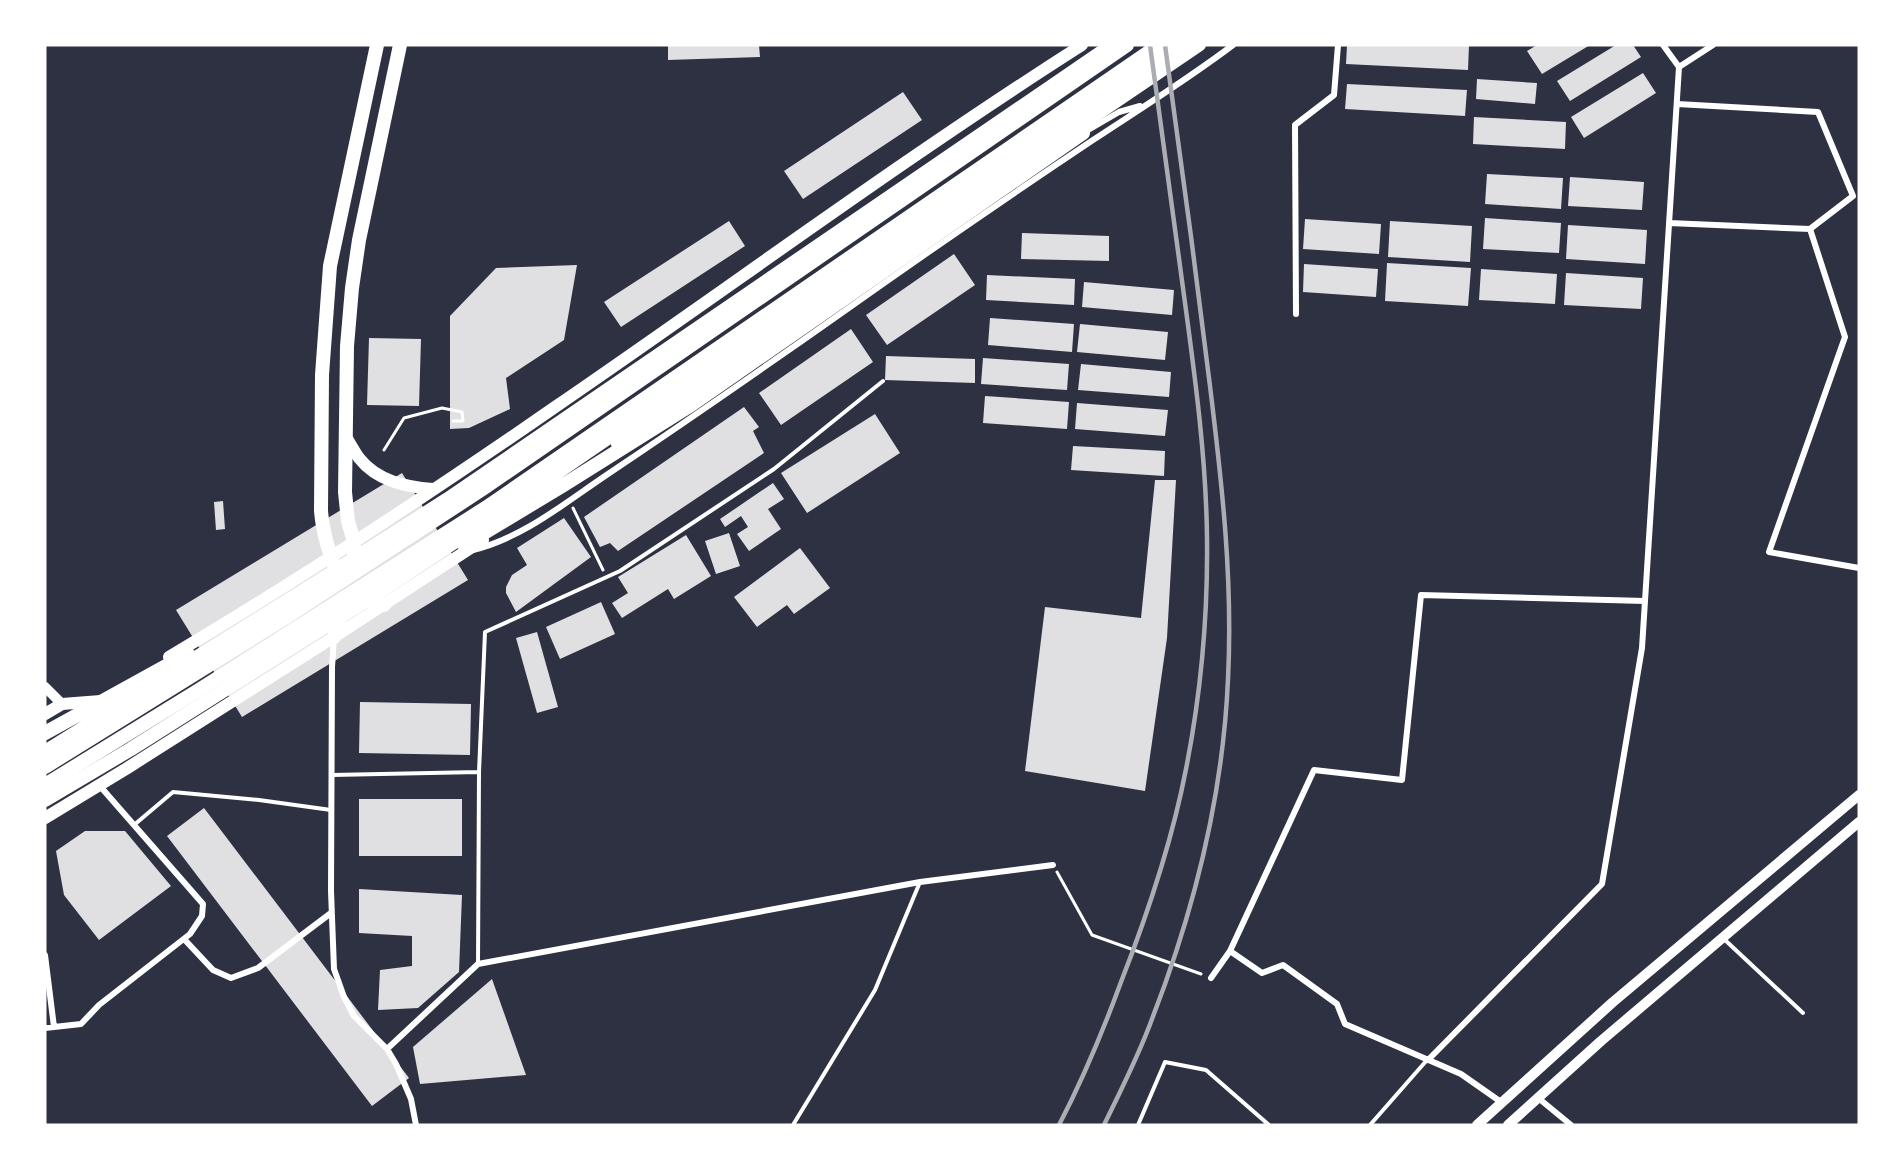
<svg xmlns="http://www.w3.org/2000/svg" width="1904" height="1170" font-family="Ubuntu,sans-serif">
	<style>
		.building { fill: #e0e0e3 }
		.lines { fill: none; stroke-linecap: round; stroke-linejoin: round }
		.path { stroke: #fff; stroke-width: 3 }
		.service { stroke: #fff; stroke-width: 4 }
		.minor { stroke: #fff; stroke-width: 6 }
		.tertiary { stroke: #fff; stroke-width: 10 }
		.secondary { stroke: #fff; stroke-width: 12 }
		.primary { stroke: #fff; stroke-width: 14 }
		.trunk { stroke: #fff; stroke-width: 14 }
		.rail { stroke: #abadb3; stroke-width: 4.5 }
	</style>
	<rect width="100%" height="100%" fill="#2d3142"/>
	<path class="building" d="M668 45H759L760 57 668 60Z
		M1347 45H1469L1468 70 1346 64Z
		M1537 45H1590L1542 74 1527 51Z
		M1616 45H1633L1641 57 1570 101 1557 81Z
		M1643 73 1656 93 1584 138 1571 117Z
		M1477 79 1537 83 1535 104 1476 99Z
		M1347 84 1467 90 1465 116 1345 109Z
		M903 92 922 120 803 199 784 171Z
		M1474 117 1566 122 1565 149 1473 144Z
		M1487 174 1563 178 1561 209 1485 204Z
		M1570 177 1644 182 1642 210 1568 206Z
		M1485 218 1561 223 1559 253 1483 249Z
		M1305 219 1381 224 1379 254 1303 249Z
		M729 221 745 246 621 327 604 302Z
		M1390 221 1472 226 1470 262 1388 257Z
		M1568 225 1647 230 1645 264 1566 259Z
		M1022 233 1109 236V261L1021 259Z
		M954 254 975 285 887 345 866 315Z
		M1387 263 1471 268 1468 306 1385 301Z
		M1304 264 1378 269 1376 297 1303 292Z
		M577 265 564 340 506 378 510 409 469 428 450 429V316L496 268Z
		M1481 269 1557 274 1555 304 1479 300Z
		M1566 273 1643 278 1641 309 1564 305Z
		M987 275 1075 279 1074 305 986 300Z
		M1084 282 1174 290 1172 315 1082 307Z
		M990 318 1074 324 1072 352 988 345Z
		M1080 324 1168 332 1165 360 1077 352Z
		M851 329 873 362 781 425 759 393Z
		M369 338 421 339 419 406 367 405Z
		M886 356 975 359V383L885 380Z
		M983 358 1069 364 1067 390 981 384Z
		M1081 364 1171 372 1169 397 1078 390Z
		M985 396 1069 402 1067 429 983 423Z
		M1077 403 1168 410 1165 436 1075 429Z
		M744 407 759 427 753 431 764 453 618 551 610 543 600 547 584 517Z
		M875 414 900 453 807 513 781 473Z
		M1073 446 1165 451 1164 476 1071 470Z
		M402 473 468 580 242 717 176 610Z
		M1155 480H1176L1167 638 1145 791 1025 771 1045 607 1141 618Z
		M773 483 784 499 768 509 781 529 749 551 737 534 748 527 741 516 725 527 720 519Z
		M223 501 225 529 216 530 214 502Z
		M564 518 591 557 516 612 506 593V587L512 575 527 565 517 548Z
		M729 533 740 566 716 574 705 541Z
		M686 535 711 576 674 599 668 589 622 618 612 603 628 593 618 577Z
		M800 548 830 588 794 614 787 605 757 627 734 597Z
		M601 602 615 634 560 659 546 627Z
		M537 632 558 707 537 713 516 638Z
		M360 702 471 704 470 755 359 753Z
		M359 799H462V856H359Z
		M204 808 409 1078 372 1106 167 836Z
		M85 831H125L171 886 99 940 64 895 56 851Z
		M359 889 462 895 459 972 418 1008 378 1010 380 970 412 966V936L359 933Z
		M492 979 526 1075 420 1084 413 1047Z"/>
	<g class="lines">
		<path class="path" d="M384 450 404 418 442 408 462 412 463 421H453
			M573 508 603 570
			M1057 872 1092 935 1201 974"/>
		<path class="service" d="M332 775 479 772
			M134 825 173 792 259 800 331 810
			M1725 940 1803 1013
			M478 964 479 772 485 632 620 571 774 469 883 381
			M793 1125 875 990 920 882
			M1138 1125 1165 1062 1206 1070 1269 1125
			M1370 1125 1427 1060"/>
		<path class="minor" d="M1663 45 1679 67
			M1677 104 1818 112 1853 196 1810 229
			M1083 133 1119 112 1140 106
			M1669 223 1810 229 1845 337 1769 552 1859 568
			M1296 314 1295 125 1334 95 1338 45
			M473 550C523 538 566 502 608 474 687 421 765 367 843 312 925 254 1009 196 1093 140 1140 109 1188 79 1233 45
			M334 637 332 667 331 891 334 969 344 997 354 1016 387 1049 396 1064 411 1099 416 1125
			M184 939 213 970 231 978 258 968 331 913
			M1230 951 1314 770 1402 780 1421 595 1645 601
			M45 955 54 1027
			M1211 978 1230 951 1262 973 1283 965 1337 1004 1345 1024 1461 1074 1501 1102
			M45 1028 81 1024 99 1005 190 934 202 916 203 904 99 785
			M387 1049 478 964 920 882 1053 865
			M1428 1060 1602 884 1642 648 1679 67 1713 45
			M1537 1097 1571 1125"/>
		<path class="tertiary" d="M45 687 62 704
			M1477 1125 1613 1002 1859 795
			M1508 1125 1601 1041 1859 822"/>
		<path class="secondary" d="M346 437C350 443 354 451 359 458 377 481 406 487 433 489
			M617 444 873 267 1200 45
			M169 657C302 578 431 493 558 405 733 285 903 159 1082 45
			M45 714 62 704 101 701
			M45 818 129 767 334 637 483 540"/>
		<path class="primary" d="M354 569V542L348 521 345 492 347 346 352 288 359 240 400 45
			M340 580C330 557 323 535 321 511L322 375 330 266 377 45
			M359 598 384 605
			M334 637 343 610
			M45 767 288 616 481 490 1127 45
			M45 785 199 690 487 507 1159 45"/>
		<path class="trunk" d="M464 545 562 486 691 405 1083 133
			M45 733 188 654
			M45 752 321 580 448 499 1112 45
			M45 800 131 749 376 594 498 513 1182 45"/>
		<path class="rail" d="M1059 1125C1083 1079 1103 1031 1121 982 1148 913 1172 842 1186 769 1201 693 1208 614 1207 537 1206 453 1194 370 1183 288 1172 207 1161 126 1150 45
			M1104 1125C1121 1090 1139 1055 1152 1019 1194 911 1223 795 1228 679 1233 580 1222 484 1210 386 1196 272 1181 159 1165 45"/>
	</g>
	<rect width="1904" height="1170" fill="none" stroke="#ffffff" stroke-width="93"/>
</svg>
